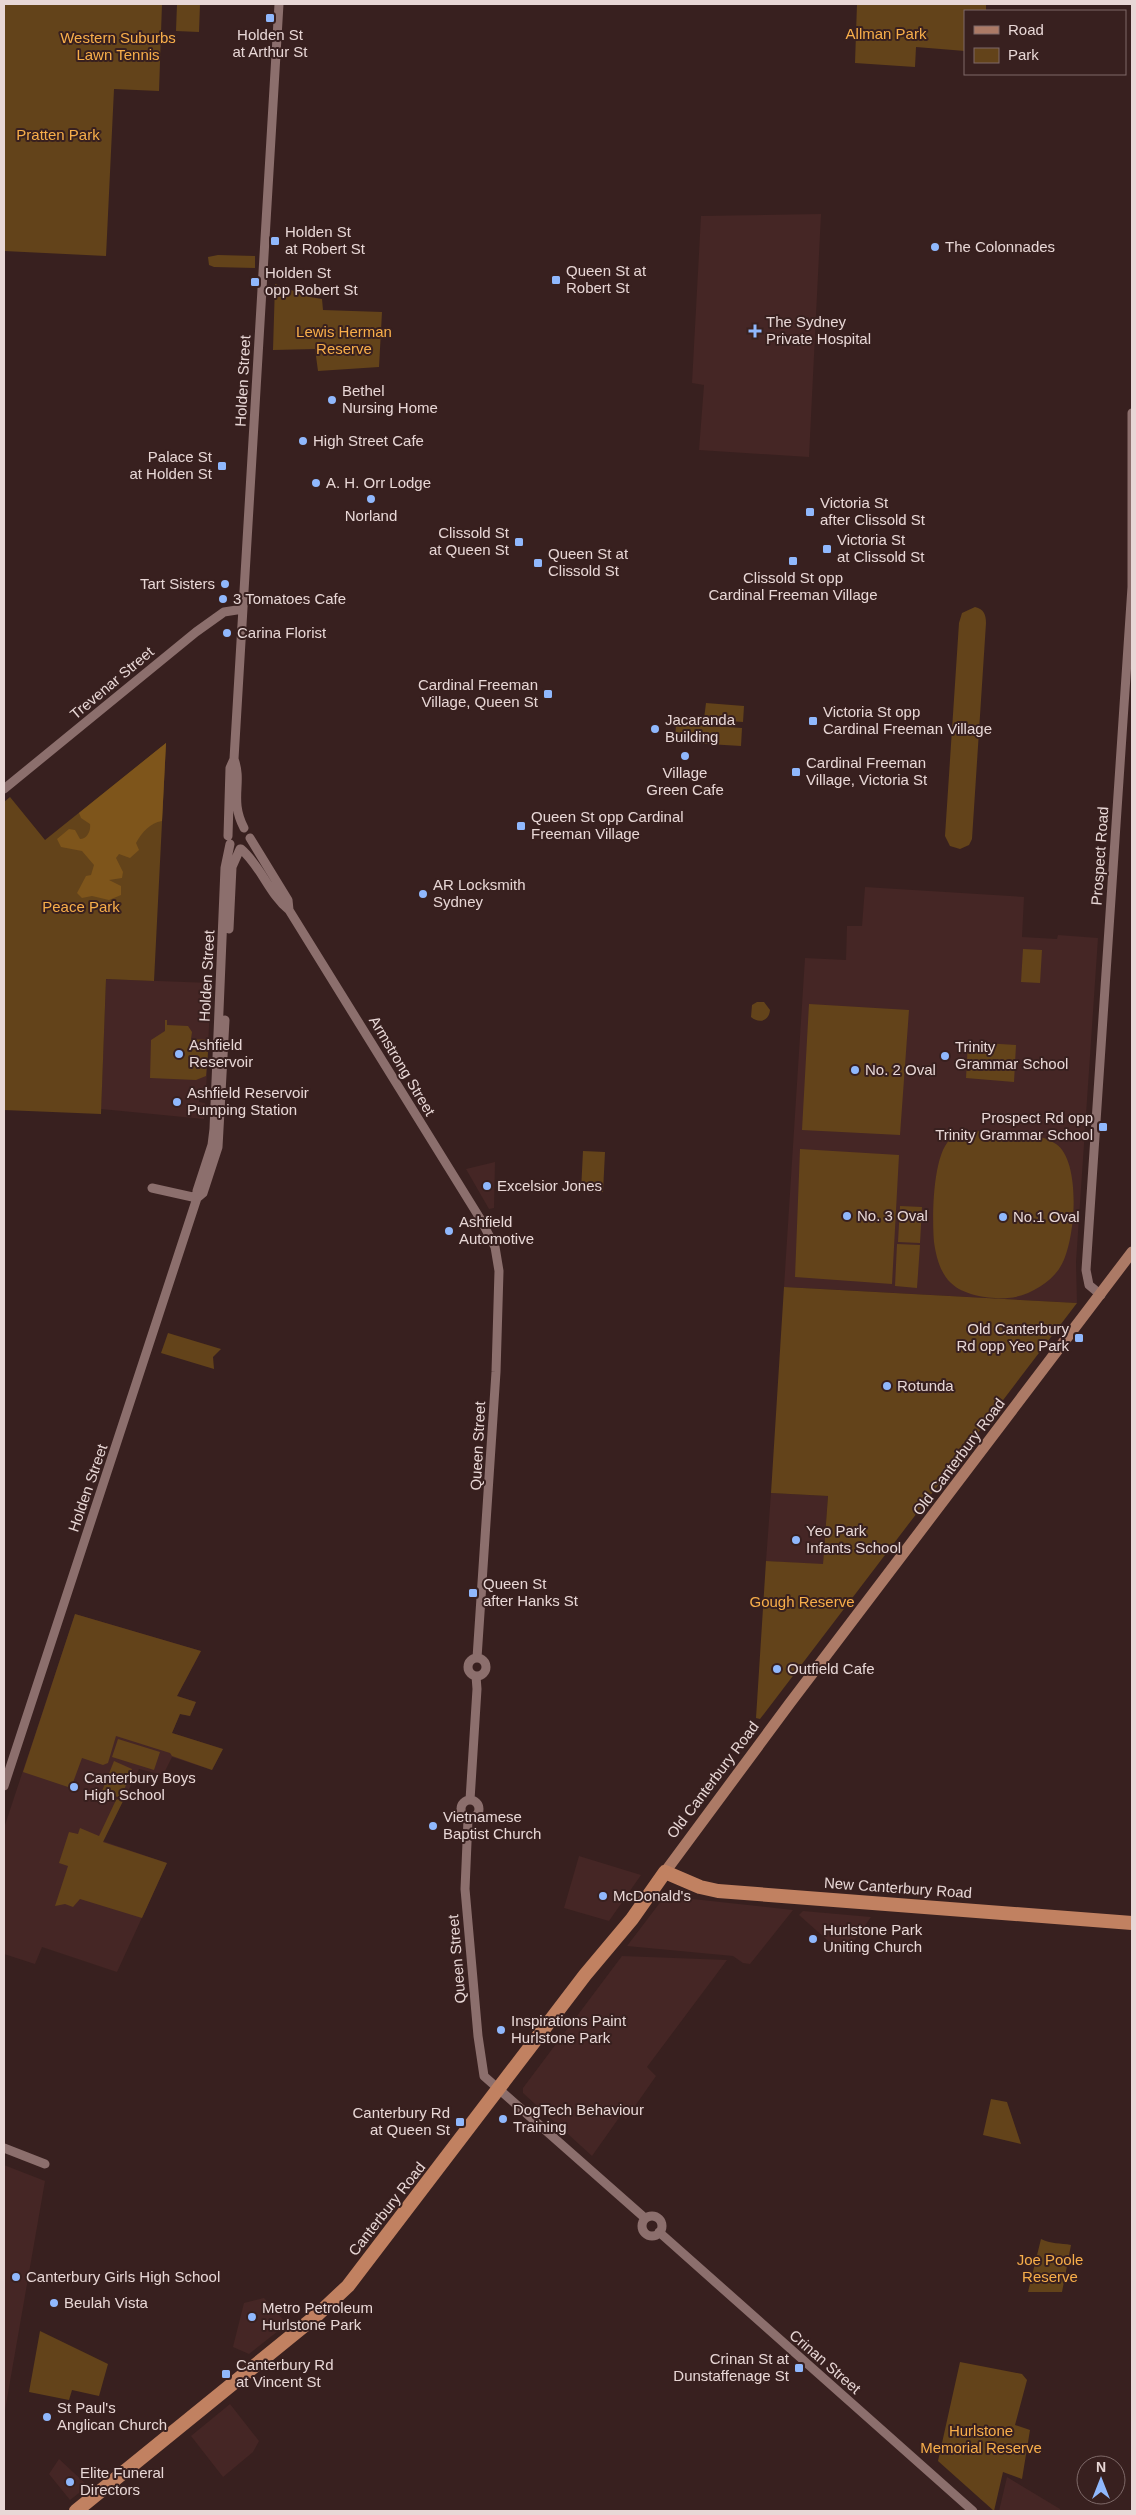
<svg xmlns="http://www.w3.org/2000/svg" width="1136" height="2515" font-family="Arial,sans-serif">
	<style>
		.built { fill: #452625 }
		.green { fill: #63431a }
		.forest { fill: #7e551b }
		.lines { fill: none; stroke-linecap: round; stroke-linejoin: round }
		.minor { stroke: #8c6f6d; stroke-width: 9 }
		.major { stroke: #ac7a66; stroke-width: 11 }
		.highway { stroke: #c18161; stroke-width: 14 }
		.poi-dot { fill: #90b8fd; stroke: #38201f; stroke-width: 2 }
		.labels { text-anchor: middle; stroke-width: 4; stroke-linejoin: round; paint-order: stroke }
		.park-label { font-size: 15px; fill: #f8ae4a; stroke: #38201f }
		.poi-label { font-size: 15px; fill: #e8d7d6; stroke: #38201f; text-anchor: start }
		.street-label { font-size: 15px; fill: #e8d7d6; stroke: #38201f }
	</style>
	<rect width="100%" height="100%" fill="#38201f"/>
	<path class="built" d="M821 214 809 457 699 450 704 385 692 383 701 216Z
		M865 887 1024 897 1022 937 1057 939 1058 935 1098 938 1076 1262 1077 1303 784 1287 805 958 846 960 847 926H862Z
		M106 979 211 983 206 1092H199V1102L205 1103 204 1119 101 1109Z
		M495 1162 494 1208 489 1209 466 1169Z
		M771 1493 828 1496 823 1565 766 1561Z
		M75 1614 201 1651 177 1696 196 1702 190 1716 180 1714 172 1733 223 1749 212 1770 172 1757 163 1775 139 1769 103 1841 167 1863 117 1972 42 1947 35 1964 4 1954V1828Z
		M579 1856 641 1875 609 1921 564 1908Z
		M665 1896 793 1910 750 1964 743 1963 733 1956 627 1946Z
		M803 1911 871 1917 844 1955 799 1915Z
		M622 1956 727 1960 647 2067 656 2076 626 2119 621 2115 592 2156 523 2093V2088Z
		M4 2165 45 2181 4 2416Z
		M264 2298 287 2324 249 2354 233 2347 244 2303Z
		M230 2404 259 2441 253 2452 223 2477 191 2436Z
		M59 2459 88 2486 70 2500 49 2474Z
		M1007 2477 1060 2509V2511H999Z"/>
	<path class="green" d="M4 4H162L159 91 114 89 106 256 4 251Z
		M177 4H200L199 32 176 31Z
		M857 4H986V11H965V51L916 47 915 67 855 63Z
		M218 255 255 256V268L214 267 209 265 208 257Z
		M275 284 310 297 322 299 323 310 382 312 379 367 318 371 315 349 273 350Z
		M975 607C984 609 986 615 986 623L972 839 969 845 960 849 950 846 945 836 959 623 962 613Z
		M706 703 744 706 743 722 704 719Z
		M676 724 742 728 741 746 675 742Z
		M166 743 154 981 106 979 101 1114 4 1110V802L10 797 45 840Z
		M1023 949 1042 950 1040 983 1021 982Z
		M757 1002H764L770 1010C769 1021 759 1024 751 1017L752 1005Z
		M809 1004 909 1010 900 1135 802 1130Z
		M165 1020H167V1025L188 1026 192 1032 191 1039 209 1040 206 1076 196 1080 150 1078 151 1040 165 1031Z
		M968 1042 1016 1045 1014 1082 966 1078Z
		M982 1131C1005 1132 1036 1131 1056 1144 1082 1161 1076 1246 1059 1269 1049 1284 1026 1297 1008 1298 991 1299 964 1296 951 1283 940 1273 936 1256 934 1242 932 1219 932 1150 953 1137 961 1132 974 1132 982 1131Z
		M800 1149 899 1155 892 1284 795 1277Z
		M583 1151 605 1152 603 1192 581 1191Z
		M900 1206 922 1207 920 1243 898 1242Z
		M897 1244 920 1245 917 1288 895 1286Z
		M784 1287 1077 1303 760 1719 756 1718 766 1561 823 1564 828 1496 771 1493Z
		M168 1333 221 1349 213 1357 214 1369 161 1353Z
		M75 1614 201 1651 177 1696 196 1702 190 1716 180 1714 172 1733 223 1749 212 1770 172 1756 170 1753 116 1736 108 1763 103 1765 82 1758 71 1788 23 1772Z
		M118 1739 160 1752 154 1770 112 1757Z
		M114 1761 132 1769 121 1798 124 1799 103 1842 167 1863 142 1918 80 1899 73 1907 65 1904 55 1906 68 1866 59 1863 69 1832 78 1834 80 1828 99 1836 116 1800 120 1798 102 1791Z
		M991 2099 1007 2102 1021 2144 983 2135Z
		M1041 2239C1050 2244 1061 2243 1071 2245L1062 2292H1028Z
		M40 2331 108 2364 99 2396 72 2390 69 2400 29 2392Z
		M960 2362 1022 2374 1027 2380 1015 2425 1030 2430 1022 2479 1003 2472 994 2511 938 2461Z"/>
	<path class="forest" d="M166 743 162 821C150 823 142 832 136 843L139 850 130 858 119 854 116 858 123 872 122 878 109 880 121 886V895L109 900 92 896 82 898 77 893 86 876 91 875 94 865 82 851 61 847 57 839 69 829 75 830 80 839C87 839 91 831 90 824L81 818 79 813Z"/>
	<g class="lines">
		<path class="minor" d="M234 759C243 784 229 799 244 828
			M4 789 196 632 224 612 243 609
			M228 836 230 768 234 759 279 4
			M250 838 288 900 289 910
			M241 849C261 866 269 894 289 910L481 1220 495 1247 499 1271 496 1372 477 1658
			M229 929 232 867 240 849
			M152 1188 197 1198
			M197 1198 203 1193 218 1147 225 1020
			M1101 1295 1089 1285 1086 1270 1132 587V413
			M468 1667a9 9 0 1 1 18 0a9 9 0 1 1-18 0Z
			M4 1786 197 1198V1191L212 1145 214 1129 225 868 230 844
			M461 1809a9 9 0 1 1 18 0a9 9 0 1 1-18 0Z
			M470 1800 477 1689 476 1676
			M468 1819 465 1889 478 2036 484 2076 645 2218
			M4 2148 45 2164
			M642 2226a10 10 0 1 1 20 0a10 10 0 1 1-20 0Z
			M659 2232 973 2511"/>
		<path class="major" d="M665 1872 790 1703 1132 1252"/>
		<path class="highway" d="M76 2511 316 2316 348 2286 585 1975 632 1919 665 1872 700 1887 718 1891 1132 1923"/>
	</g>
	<g class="poi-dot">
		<rect x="265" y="13" width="10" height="10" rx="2.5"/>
		<rect x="270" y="236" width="10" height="10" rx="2.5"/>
		<circle cx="935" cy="247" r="5"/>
		<rect x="551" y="275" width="10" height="10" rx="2.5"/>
		<rect x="250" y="277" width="10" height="10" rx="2.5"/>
		<path d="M752.5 323.5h5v5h5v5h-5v5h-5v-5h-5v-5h5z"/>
		<circle cx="332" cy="400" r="5"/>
		<circle cx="303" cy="441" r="5"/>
		<rect x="217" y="461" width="10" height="10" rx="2.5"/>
		<circle cx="316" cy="483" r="5"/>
		<circle cx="371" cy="499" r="5"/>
		<rect x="805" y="507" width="10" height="10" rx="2.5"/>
		<rect x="514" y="537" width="10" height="10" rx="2.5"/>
		<rect x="822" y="544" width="10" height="10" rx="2.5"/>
		<rect x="788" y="556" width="10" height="10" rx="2.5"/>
		<rect x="533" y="558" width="10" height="10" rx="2.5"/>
		<circle cx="225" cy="584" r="5"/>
		<circle cx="223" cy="599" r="5"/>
		<circle cx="227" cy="633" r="5"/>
		<rect x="543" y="689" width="10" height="10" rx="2.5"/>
		<rect x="808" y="716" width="10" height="10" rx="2.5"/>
		<circle cx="655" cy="729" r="5"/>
		<circle cx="685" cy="756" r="5"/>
		<rect x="791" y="767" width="10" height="10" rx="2.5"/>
		<rect x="516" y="821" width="10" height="10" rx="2.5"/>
		<circle cx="423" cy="894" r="5"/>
		<circle cx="179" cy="1054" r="5"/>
		<circle cx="945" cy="1056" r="5"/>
		<circle cx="855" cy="1070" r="5"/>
		<circle cx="177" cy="1102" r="5"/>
		<rect x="1098" y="1122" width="10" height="10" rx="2.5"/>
		<circle cx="487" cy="1186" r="5"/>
		<circle cx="847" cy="1216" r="5"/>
		<circle cx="1003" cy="1217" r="5"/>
		<circle cx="449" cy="1231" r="5"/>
		<rect x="1074" y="1333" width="10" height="10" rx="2.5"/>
		<circle cx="887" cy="1386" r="5"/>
		<circle cx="796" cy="1540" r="5"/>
		<rect x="468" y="1588" width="10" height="10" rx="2.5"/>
		<circle cx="777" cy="1669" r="5"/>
		<circle cx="74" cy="1787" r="5"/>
		<circle cx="433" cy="1826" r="5"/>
		<circle cx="603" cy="1896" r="5"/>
		<circle cx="813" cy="1939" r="5"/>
		<circle cx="501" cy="2030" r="5"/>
		<circle cx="503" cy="2119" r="5"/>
		<rect x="455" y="2117" width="10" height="10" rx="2.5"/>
		<circle cx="16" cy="2277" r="5"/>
		<circle cx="54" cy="2303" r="5"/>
		<circle cx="252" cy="2317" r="5"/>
		<rect x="794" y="2363" width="10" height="10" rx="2.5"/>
		<rect x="221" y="2369" width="10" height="10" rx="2.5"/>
		<circle cx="47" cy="2417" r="5"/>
		<circle cx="70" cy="2482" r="5"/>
	</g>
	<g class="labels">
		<g class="park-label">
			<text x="886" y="39">Allman Park</text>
			<text x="118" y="43">Western Suburbs<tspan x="118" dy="17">Lawn Tennis</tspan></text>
			<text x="58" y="140">Pratten Park</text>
			<text x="344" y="337">Lewis Herman<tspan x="344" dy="17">Reserve</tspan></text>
			<text x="81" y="912">Peace Park</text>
			<text x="802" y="1607">Gough Reserve</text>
			<text x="1050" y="2265">Joe Poole<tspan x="1050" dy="17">Reserve</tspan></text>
			<text x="981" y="2436">Hurlstone<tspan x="981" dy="17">Memorial Reserve</tspan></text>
		</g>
		<g class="poi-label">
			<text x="270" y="40" text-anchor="middle">Holden St<tspan x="270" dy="17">at Arthur St</tspan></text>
			<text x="285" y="237">Holden St<tspan x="285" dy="17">at Robert St</tspan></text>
			<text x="945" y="252">The Colonnades</text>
			<text x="566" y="276">Queen St at<tspan x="566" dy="17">Robert St</tspan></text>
			<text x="265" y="278">Holden St<tspan x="265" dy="17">opp Robert St</tspan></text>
			<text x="766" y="327">The Sydney<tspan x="766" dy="17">Private Hospital</tspan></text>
			<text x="342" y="396">Bethel<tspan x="342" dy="17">Nursing Home</tspan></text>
			<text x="313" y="446">High Street Cafe</text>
			<text x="212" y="462" text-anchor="end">Palace St<tspan x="212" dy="17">at Holden St</tspan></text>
			<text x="326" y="488">A. H. Orr Lodge</text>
			<text x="820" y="508">Victoria St<tspan x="820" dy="17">after Clissold St</tspan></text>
			<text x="371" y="521" text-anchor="middle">Norland</text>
			<text x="509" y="538" text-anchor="end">Clissold St<tspan x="509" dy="17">at Queen St</tspan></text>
			<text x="837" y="545">Victoria St<tspan x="837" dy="17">at Clissold St</tspan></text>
			<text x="548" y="559">Queen St at<tspan x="548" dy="17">Clissold St</tspan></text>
			<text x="793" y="583" text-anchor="middle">Clissold St opp<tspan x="793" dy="17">Cardinal Freeman Village</tspan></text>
			<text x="215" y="589" text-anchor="end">Tart Sisters</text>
			<text x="233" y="604">3 Tomatoes Cafe</text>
			<text x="237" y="638">Carina Florist</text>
			<text x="538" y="690" text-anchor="end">Cardinal Freeman<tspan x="538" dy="17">Village, Queen St</tspan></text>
			<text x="823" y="717">Victoria St opp<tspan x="823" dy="17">Cardinal Freeman Village</tspan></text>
			<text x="665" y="725">Jacaranda<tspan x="665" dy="17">Building</tspan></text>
			<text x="806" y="768">Cardinal Freeman<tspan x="806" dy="17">Village, Victoria St</tspan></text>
			<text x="685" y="778" text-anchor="middle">Village<tspan x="685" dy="17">Green Cafe</tspan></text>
			<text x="531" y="822">Queen St opp Cardinal<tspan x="531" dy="17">Freeman Village</tspan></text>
			<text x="433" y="890">AR Locksmith<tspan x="433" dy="17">Sydney</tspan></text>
			<text x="189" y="1050">Ashfield<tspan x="189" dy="17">Reservoir</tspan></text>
			<text x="955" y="1052">Trinity<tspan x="955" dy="17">Grammar School</tspan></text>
			<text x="865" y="1075">No. 2 Oval</text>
			<text x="187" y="1098">Ashfield Reservoir<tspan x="187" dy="17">Pumping Station</tspan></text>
			<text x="1093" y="1123" text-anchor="end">Prospect Rd opp<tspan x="1093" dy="17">Trinity Grammar School</tspan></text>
			<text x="497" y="1191">Excelsior Jones</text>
			<text x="857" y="1221">No. 3 Oval</text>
			<text x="1013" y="1222">No.1 Oval</text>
			<text x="459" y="1227">Ashfield<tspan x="459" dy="17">Automotive</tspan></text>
			<text x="1069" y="1334" text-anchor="end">Old Canterbury<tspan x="1069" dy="17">Rd opp Yeo Park</tspan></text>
			<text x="897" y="1391">Rotunda</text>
			<text x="806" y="1536">Yeo Park<tspan x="806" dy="17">Infants School</tspan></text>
			<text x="483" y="1589">Queen St<tspan x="483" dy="17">after Hanks St</tspan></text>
			<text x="787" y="1674">Outfield Cafe</text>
			<text x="84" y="1783">Canterbury Boys<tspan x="84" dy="17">High School</tspan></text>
			<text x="443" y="1822">Vietnamese<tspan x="443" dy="17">Baptist Church</tspan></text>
			<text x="613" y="1901">McDonald's</text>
			<text x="823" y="1935">Hurlstone Park<tspan x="823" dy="17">Uniting Church</tspan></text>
			<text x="511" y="2026">Inspirations Paint<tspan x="511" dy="17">Hurlstone Park</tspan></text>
			<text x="513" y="2115">DogTech Behaviour<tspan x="513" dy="17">Training</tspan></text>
			<text x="450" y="2118" text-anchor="end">Canterbury Rd<tspan x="450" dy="17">at Queen St</tspan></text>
			<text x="26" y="2282">Canterbury Girls High School</text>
			<text x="64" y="2308">Beulah Vista</text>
			<text x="262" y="2313">Metro Petroleum<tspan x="262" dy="17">Hurlstone Park</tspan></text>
			<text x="789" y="2364" text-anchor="end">Crinan St at<tspan x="789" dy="17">Dunstaffenage St</tspan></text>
			<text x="236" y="2370">Canterbury Rd<tspan x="236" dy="17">at Vincent St</tspan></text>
			<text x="57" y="2413">St Paul's<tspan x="57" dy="17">Anglican Church</tspan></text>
			<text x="80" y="2478">Elite Funeral<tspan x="80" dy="17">Directors</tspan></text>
		</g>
		<g class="street-label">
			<text transform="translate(243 381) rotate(-87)" y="5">Holden Street</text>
			<text transform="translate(112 683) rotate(-40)" y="5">Trevenar Street</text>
			<text transform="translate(1100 856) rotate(-86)" y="5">Prospect Road</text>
			<text transform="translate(207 976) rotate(-87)" y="5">Holden Street</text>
			<text transform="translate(402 1066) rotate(59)" y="5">Armstrong Street</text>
			<text transform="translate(478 1446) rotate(-87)" y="5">Queen Street</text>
			<text transform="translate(959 1457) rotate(-53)" y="5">Old Canterbury Road</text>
			<text transform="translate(88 1488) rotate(-71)" y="5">Holden Street</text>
			<text transform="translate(713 1780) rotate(-53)" y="5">Old Canterbury Road</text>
			<text transform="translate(898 1888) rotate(4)" y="5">New Canterbury Road</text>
			<text transform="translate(457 1959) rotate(-95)" y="5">Queen Street</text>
			<text transform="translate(387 2209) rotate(-52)" y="5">Canterbury Road</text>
			<text transform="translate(825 2362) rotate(41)" y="5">Crinan Street</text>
		</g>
	</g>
	<rect width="1136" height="2515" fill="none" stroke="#e8d7d6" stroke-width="10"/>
	<rect x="964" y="10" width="162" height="65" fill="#38201f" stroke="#7e6968"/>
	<rect x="974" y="26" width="25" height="8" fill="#ac7a66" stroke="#7e6968"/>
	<text x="1008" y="35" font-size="15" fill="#e8d7d6">Road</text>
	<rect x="974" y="48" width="25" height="15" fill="#63431a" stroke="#7e6968"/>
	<text x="1008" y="60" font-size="15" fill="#e8d7d6">Park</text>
	<g transform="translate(1101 2480)"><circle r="24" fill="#38201f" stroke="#7e6968"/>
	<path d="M0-4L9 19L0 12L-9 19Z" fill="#90b8fd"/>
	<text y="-8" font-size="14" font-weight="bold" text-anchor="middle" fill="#e8d7d6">N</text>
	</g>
</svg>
